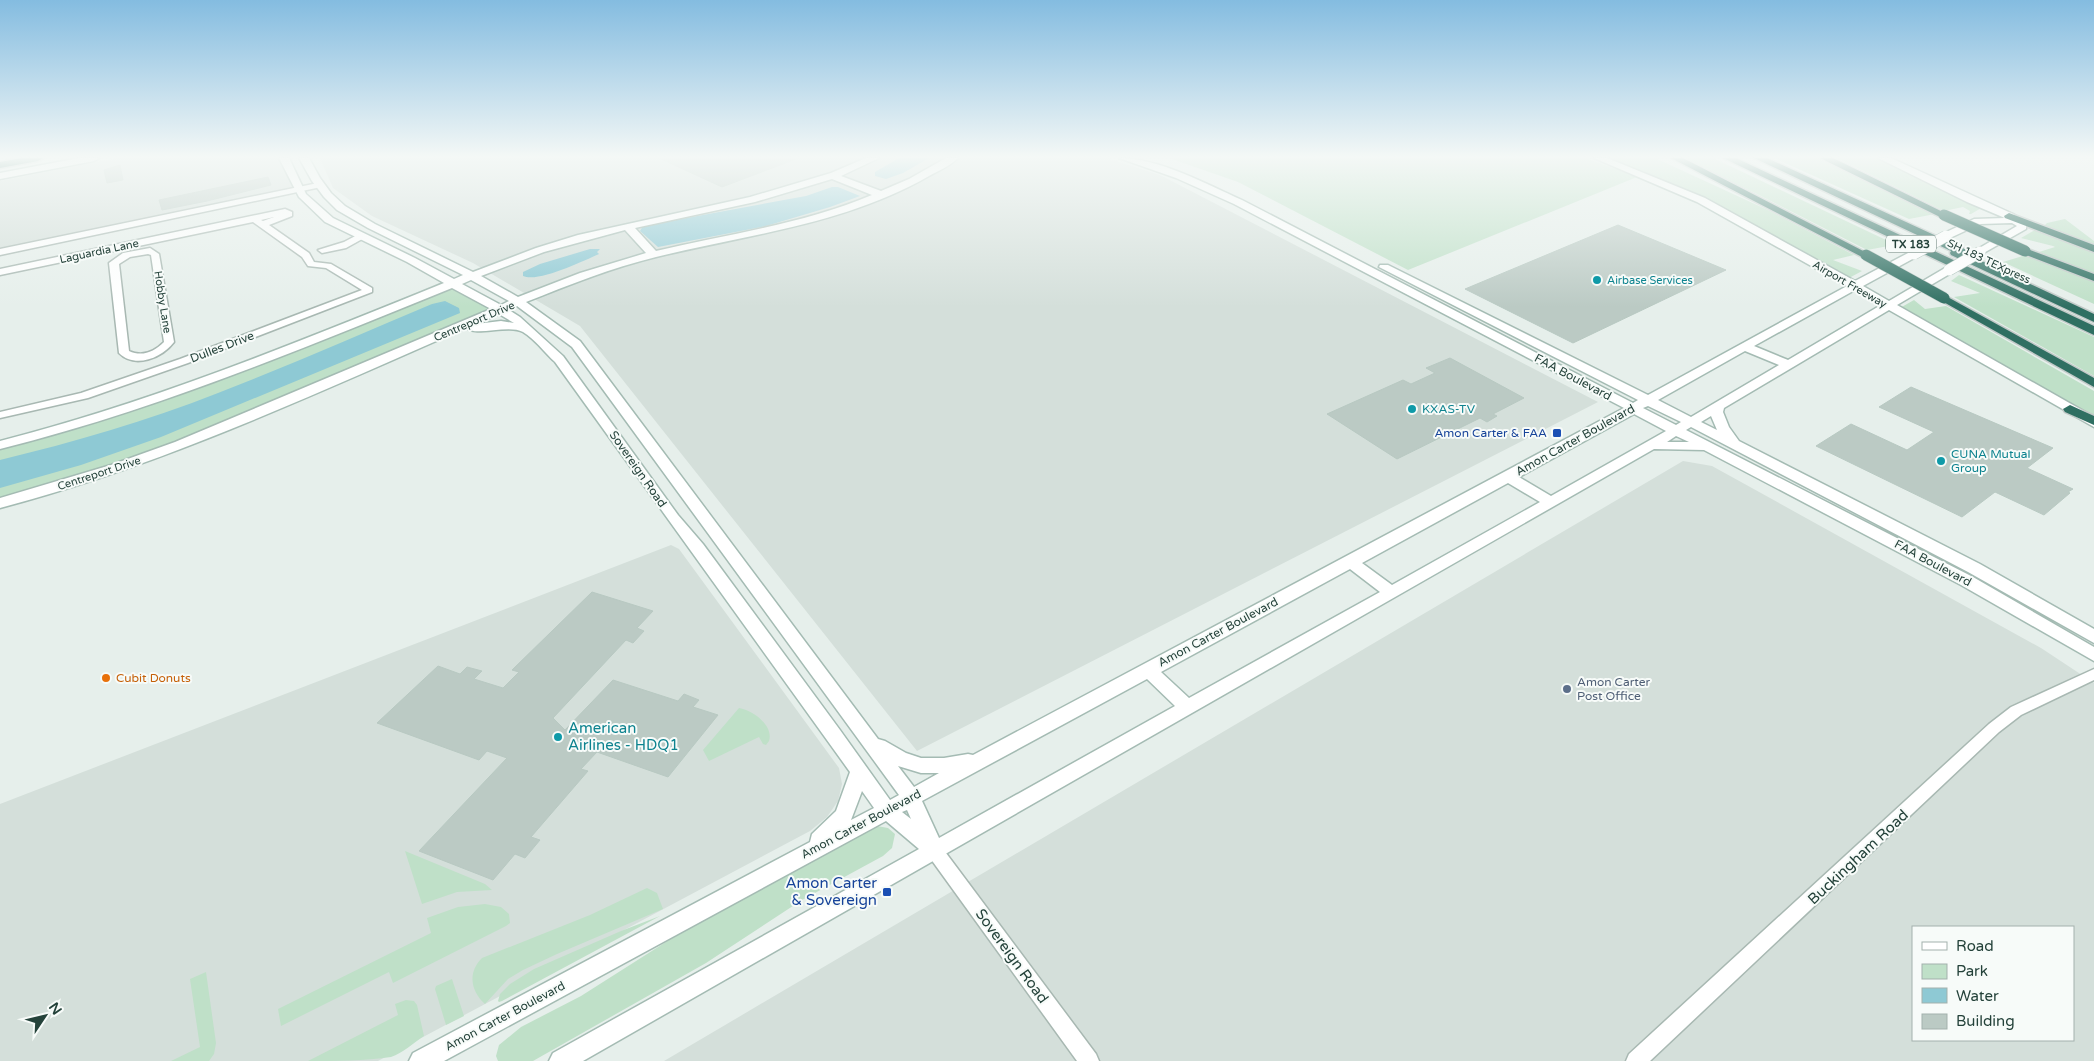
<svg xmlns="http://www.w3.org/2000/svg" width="2094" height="1061" font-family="'Varela Round',sans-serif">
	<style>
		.built { fill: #d4dfda; fill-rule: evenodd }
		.green { fill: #bfe0c8 }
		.water { fill: #8ec9d4 }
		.building { fill: #bbcac4; stroke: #b8c9c2 }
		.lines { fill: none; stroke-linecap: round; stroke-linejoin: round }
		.street-casing { stroke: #a8b8b2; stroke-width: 3 }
		.secondary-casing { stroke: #a4bbb3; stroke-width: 3 }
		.highway-casing { stroke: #c2cac8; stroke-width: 3 }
		.street { fill: #fff; fill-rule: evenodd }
		.secondary { fill: #fff; fill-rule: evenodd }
		.highway { fill: #2f6f62; fill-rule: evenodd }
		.secondary-bridge-casing { stroke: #a4bbb3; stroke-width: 12; stroke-linecap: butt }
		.highway-bridge-casing { stroke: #c2cac8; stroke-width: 12; stroke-linecap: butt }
		.secondary-bridge { stroke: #fff; stroke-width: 11 }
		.highway-bridge { stroke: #2f6f62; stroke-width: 11 }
		.culture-dot { fill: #0f9aa8; stroke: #f7fbf9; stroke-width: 2 }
		.transit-dot { fill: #1a4fb4; stroke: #f7fbf9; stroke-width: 2 }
		.food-dot { fill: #e8710a; stroke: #f7fbf9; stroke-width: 2 }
		.service-dot { fill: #5c6f8a; stroke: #f7fbf9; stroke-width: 2 }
		.labels { text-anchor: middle; stroke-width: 4; stroke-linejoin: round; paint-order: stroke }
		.shield { fill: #f7fbf9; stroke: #637a73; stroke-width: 1 }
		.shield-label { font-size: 11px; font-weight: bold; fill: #24423a }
		.far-street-label { font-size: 11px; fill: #24423a; stroke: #f7fbf9 }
		.far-culture-label { font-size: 11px; fill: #0d838f; stroke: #f7fbf9; text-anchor: start }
		.street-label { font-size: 12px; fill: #24423a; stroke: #f7fbf9 }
		.culture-label { font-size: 12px; fill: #0d838f; stroke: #f7fbf9; text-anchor: start }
		.transit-label { font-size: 12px; fill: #164399; stroke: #f7fbf9; text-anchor: end }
		.food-label { font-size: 12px; fill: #c56008; stroke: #f7fbf9; text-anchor: start }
		.service-label { font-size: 12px; fill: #4e5e75; stroke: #f7fbf9; text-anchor: start }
		.near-culture-label { font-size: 15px; fill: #0d838f; stroke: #f7fbf9; text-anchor: start }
		.near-street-label { font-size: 15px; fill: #24423a; stroke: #f7fbf9 }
		.near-transit-label { font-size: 15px; fill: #164399; stroke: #f7fbf9; text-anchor: end }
	</style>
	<rect width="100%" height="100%" fill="#e6efeb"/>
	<path class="built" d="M118 158H279L294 189 0 250V181Z
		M320 158H1106L1160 175 1598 402 917 751 580 326 473 263 372 216 333 188Z
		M1683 461 1712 466 2041 648 2094 683V1061H664ZM1913 927H2073V1040H1913Z
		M671 545 679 549 839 768 842 784 838 801 827 817 810 831 378 1061H0V804Z"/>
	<path class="green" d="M1169 158H1586L1637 177 1408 270 1238 182Z
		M1609 158H1655L1770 211 1854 255 1833 260 1862 271 1849 278 1721 207 1659 178Z
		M1681 158H1713L1905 249 1894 245 1867 250 1757 194Z
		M1774 158H1818L1935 214 1909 219Z
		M1837 158H1876L1983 207 1971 214H1969L1970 211 1963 207 1944 211Z
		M2065 219 2094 241V246L2043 227 2047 223Z
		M2035 230 2094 251V274L2039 252 2055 247 2053 246 2021 238Z
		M2026 255 2094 282V304L2003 262Z
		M1959 275 2094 337V376L1954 297 1980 293 1951 281Z
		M452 288 490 309 482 314 192 436 112 465 0 498V448L55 434 163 401Z
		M1914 300 1925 309 1946 306 2094 391V417L1900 308Z
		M739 708C753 710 774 726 769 741L766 745 763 744 759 737 709 761 703 750Z
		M877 826 888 828 895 834 892 848 883 856 802 900 706 963 533 1061H498L496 1056 499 1045 521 1027 581 996 677 935 855 836Z
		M405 851 485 884 492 890 457 892 422 904Z
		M647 888 657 893 663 909 557 954 523 970 508 979 485 1004C471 991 467 973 482 958L590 915Z
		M485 904 501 907 509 914 510 923 506 926 393 983 389 972 281 1026 278 1009 431 933 427 918 458 907Z
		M660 916 502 1001 499 1002 498 1001 500 994 510 984 534 969 621 931Z
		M206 972 216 1043 214 1054 209 1061H171L200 1047 190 979Z
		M452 979 464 1016 446 1025 435 989 436 986Z
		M406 1000 414 1001 417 1005 424 1036C413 1043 403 1053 391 1057 365 1061 335 1061 308 1061L398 1015 395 1004Z"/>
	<path class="water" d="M899 158H929L903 173 886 179 875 176V172Z
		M832 187H838L860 196 830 207 766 226 658 247 640 231 643 226 806 196Z
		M590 249H600L597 252 599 254C583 261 538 283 523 276V272L540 264Z
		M445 301 459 308 460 313 161 437 81 465 0 488V460C74 442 147 421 218 393 290 365 361 334 432 304Z"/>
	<path class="building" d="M659 158H796V159L722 187Z
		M120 165 123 180 107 183 104 170Z
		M268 177 271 185 207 201 162 210 159 200Z
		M1618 225 1726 270 1573 343 1465 289Z
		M1450 358 1524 398 1493 414 1497 416 1487 422 1480 418 1397 459 1327 414 1403 380 1411 384 1435 373 1426 368Z
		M1911 387 2053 448 2027 468 2073 489 2068 492 2070 493 2044 515 1995 492 1962 517 1816 446 1851 424 1907 450 1934 432 1879 407Z
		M592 592 653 611 637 628 644 631 633 643 626 640 553 718 565 730 613 680 678 701 684 694 699 700 693 707 718 715 668 777 597 752 581 769 588 771 531 837 540 840 525 858 515 854 493 880 419 851 507 758 487 751 479 760 377 723 438 666 460 674 467 667 482 671 474 679 503 688 519 672 512 670Z"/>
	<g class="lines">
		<defs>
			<path id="street" d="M318 183H321V187L0 255V249Z
				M285 209 292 212V216L269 225 309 253 314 262 331 264 372 288V292L188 363 88 398 0 418V412L81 393 180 359 362 290 326 268 308 266 302 257 253 222 0 275V269ZM274 217 263 221 261 220Z
				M361 233 365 236 364 238 346 248 322 253 318 250 344 242Z
				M150 248 159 254 174 342C162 358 135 369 119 353L109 263 123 253ZM148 254 151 255 164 342C154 352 142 357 129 351L119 264 130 257Z
				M2094 669V680L2021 715 1999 732 1650 1061H1626L1629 1054 1989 724 2011 707Z
				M934 843 940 845 1096 1054 1099 1061H1077L928 855 926 850 928 845Z"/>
			<path id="secondary" d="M79 158H99L94 161 0 179V173Z
				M279 158H289L306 194 333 218 415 258 454 279 463 275 368 228 337 210 324 197 312 181 299 158H309L320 178 331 193 345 206 375 224 473 272 536 248 578 235 750 197 831 173 866 158H879L841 176 881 191 909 179 946 158H958C950 166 938 171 929 176 846 224 747 235 656 257 611 268 569 285 526 302L580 341 878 739 885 741 906 753 921 758H944L968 754 973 755 1624 408 1234 204 1176 178 1119 158C1159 158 1206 184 1242 200L1633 403 1638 400 1379 267 1380 265H1388L1648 395 1847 286 1697 202 1594 158H1607L1705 198 1855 281 1910 252H1918L1919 254 1918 256 1863 286 1889 301 1945 268H1953L1954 270 1953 272 1897 305 2094 417V427L1889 310 1724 408 1723 412 1729 427 1739 441 1980 564 2094 629V643L1968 572 1691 427 1686 430 1973 577 2094 647V661L1961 585 1704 450 1654 449 583 1061H549L553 1053 919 849 886 821 444 1061H409L413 1053 810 842 812 834 836 811 850 772 555 362C545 353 535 339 523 332 508 324 476 337 466 328 315 394 160 466 0 508V498L111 465 175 442 491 309 452 288C304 348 156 410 0 449V441C153 402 298 342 444 283L407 262 325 222 299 197ZM832 179 872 195C804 224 727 234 656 251L635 228 755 202ZM625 230 646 253 580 273 518 297 481 276 544 252ZM471 280 509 301 501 305 462 284ZM1855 290 1881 305 1788 360 1754 346ZM517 306 572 347 899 795 890 800 840 730 703 544 678 515 563 356 520 317 509 310ZM499 314 514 323 501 321 476 324ZM1745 351 1779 365 1691 417 1658 400ZM1648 406 1681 422 1676 425 1643 408ZM1634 414 1666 431 1551 496 1519 477ZM1711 416 1717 430 1701 422ZM1676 436 1689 442H1667ZM1508 483 1540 502 1392 585 1362 563ZM1350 569 1380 592 1189 698 1161 672ZM1147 679 1175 706 939 838 922 801ZM898 766 921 773H939L914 787ZM862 791 874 808 851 820ZM907 810 911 819 902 812Z
				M1878 158H1891L2013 214 2026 223V229L1980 255 1976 254 1975 252 1976 250 2017 226 2012 223 1980 224 1950 238H1942L1941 236 1942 234 1974 219 2005 218 1967 202Z"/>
			<path id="highway" d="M22 158H43L38 161 0 168V162Z
				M1671 158H1683L1871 255 1866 258 1862 257Z
				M1723 158H1736L2094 326V335Z
				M1754 158H1767L1969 251 1970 253 1969 255 2094 314V322L1951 255 1950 253 1951 251Z
				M1820 158H1833L1949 215 1944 218 1940 217Z
				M2009 213 2094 245V252L2005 218 2004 216Z
				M2025 248 2094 274V281L2021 253 2020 251 2021 249Z
				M1944 295 2094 378V387L1940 300 1938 298Z
				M2070 405 2094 416V425L2065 412 2063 409Z"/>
		</defs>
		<use href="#street" class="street-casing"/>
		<use href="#secondary" class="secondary-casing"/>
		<use href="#highway" class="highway-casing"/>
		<use href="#street" class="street"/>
		<use href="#secondary" class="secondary"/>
		<use href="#highway" class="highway"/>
		<defs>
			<path id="secondary-bridge" d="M1914 254 1946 236
				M1949 270 1980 252"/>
			<path id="highway-bridge" d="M1944 215 2025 251
				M1866 255 1944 298"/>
		</defs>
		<use href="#secondary-bridge" class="secondary-bridge-casing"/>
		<use href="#highway-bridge" class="highway-bridge-casing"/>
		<use href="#secondary-bridge" class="secondary-bridge"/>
		<use href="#highway-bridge" class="highway-bridge"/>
	</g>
	<linearGradient id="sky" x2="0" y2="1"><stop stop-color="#84bce0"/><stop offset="0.51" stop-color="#f4f8f6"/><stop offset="1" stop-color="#f4f8f6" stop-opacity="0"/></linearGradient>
	<rect width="2094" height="307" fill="url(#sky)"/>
	<g class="culture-dot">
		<circle cx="1597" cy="280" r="5"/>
		<circle cx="1412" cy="409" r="5"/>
		<circle cx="1941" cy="461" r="5"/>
		<circle cx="558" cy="737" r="5"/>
	</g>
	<g class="transit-dot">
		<rect x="1552" y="428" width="10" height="10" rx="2.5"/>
		<rect x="882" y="887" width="10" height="10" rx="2.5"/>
	</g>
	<circle class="food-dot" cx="106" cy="678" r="5"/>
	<circle class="service-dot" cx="1567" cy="689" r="5"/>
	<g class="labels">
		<rect class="shield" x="1886" y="235.5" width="50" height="17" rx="4"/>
		<g class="shield-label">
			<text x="1911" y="248">TX 183</text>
		</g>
		<g class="far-street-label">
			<text transform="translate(99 251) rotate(-12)" y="4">Laguardia Lane</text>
			<text transform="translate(1989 261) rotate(25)" y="4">SH 183 TEXpress</text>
			<text transform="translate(1850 284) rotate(30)" y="4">Airport Freeway</text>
			<text transform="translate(163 302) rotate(81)" y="4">Hobby Lane</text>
			<text transform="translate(474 321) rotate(-23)" y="4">Centreport Drive</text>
			<text transform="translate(99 473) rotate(-18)" y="4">Centreport Drive</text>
		</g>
		<g class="far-culture-label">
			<text x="1607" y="284">Airbase Services</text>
		</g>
		<g class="street-label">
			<text transform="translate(222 347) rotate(-21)" y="4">Dulles Drive</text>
			<text transform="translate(1573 377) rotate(28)" y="4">FAA Boulevard</text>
			<text transform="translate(1575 440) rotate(-29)" y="4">Amon Carter Boulevard</text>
			<text transform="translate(638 469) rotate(55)" y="4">Sovereign Road</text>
			<text transform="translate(1933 563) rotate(28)" y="4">FAA Boulevard</text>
			<text transform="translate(1218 632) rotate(-28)" y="4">Amon Carter Boulevard</text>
			<text transform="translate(861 824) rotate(-28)" y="4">Amon Carter Boulevard</text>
			<text transform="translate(505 1016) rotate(-28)" y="4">Amon Carter Boulevard</text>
		</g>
		<g class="culture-label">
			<text x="1422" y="413">KXAS-TV</text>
			<text x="1951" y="458">CUNA Mutual<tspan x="1951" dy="14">Group</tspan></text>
		</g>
		<g class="transit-label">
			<text x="1547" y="437">Amon Carter &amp; FAA</text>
		</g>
		<g class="food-label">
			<text x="116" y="682">Cubit Donuts</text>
		</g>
		<g class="service-label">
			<text x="1577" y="686">Amon Carter<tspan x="1577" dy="14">Post Office</tspan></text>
		</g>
		<g class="near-culture-label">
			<text x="568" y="733">American<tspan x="568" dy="17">Airlines - HDQ1</tspan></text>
		</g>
		<g class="near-street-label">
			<text transform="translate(1858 857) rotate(-43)" y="5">Buckingham Road</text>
			<text transform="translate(1012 956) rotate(54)" y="5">Sovereign Road</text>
		</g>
		<g class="near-transit-label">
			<text x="877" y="888">Amon Carter<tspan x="877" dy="17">&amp; Sovereign</tspan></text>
		</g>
	</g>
	<rect x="1912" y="926" width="162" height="115" fill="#f7fbf9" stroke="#a3b1ad"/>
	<rect x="1922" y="942" width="25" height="8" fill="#ffffff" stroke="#a3b1ad"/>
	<text x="1956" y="951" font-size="15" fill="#24423a">Road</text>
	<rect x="1922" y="964" width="25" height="15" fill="#bfe0c8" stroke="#a3b1ad"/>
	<text x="1956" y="976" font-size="15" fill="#24423a">Park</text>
	<rect x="1922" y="988" width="25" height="15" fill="#8ec9d4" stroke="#a3b1ad"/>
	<text x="1956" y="1001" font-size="15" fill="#24423a">Water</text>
	<rect x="1922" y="1014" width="25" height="15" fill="#bbcac4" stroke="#a3b1ad"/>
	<text x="1956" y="1026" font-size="15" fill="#24423a">Building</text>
	<g transform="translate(45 1016) rotate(55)" stroke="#f7fbf9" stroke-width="4" paint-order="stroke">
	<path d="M0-4L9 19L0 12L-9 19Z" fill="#24423a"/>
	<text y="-8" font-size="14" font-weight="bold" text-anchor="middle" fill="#24423a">N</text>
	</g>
</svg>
